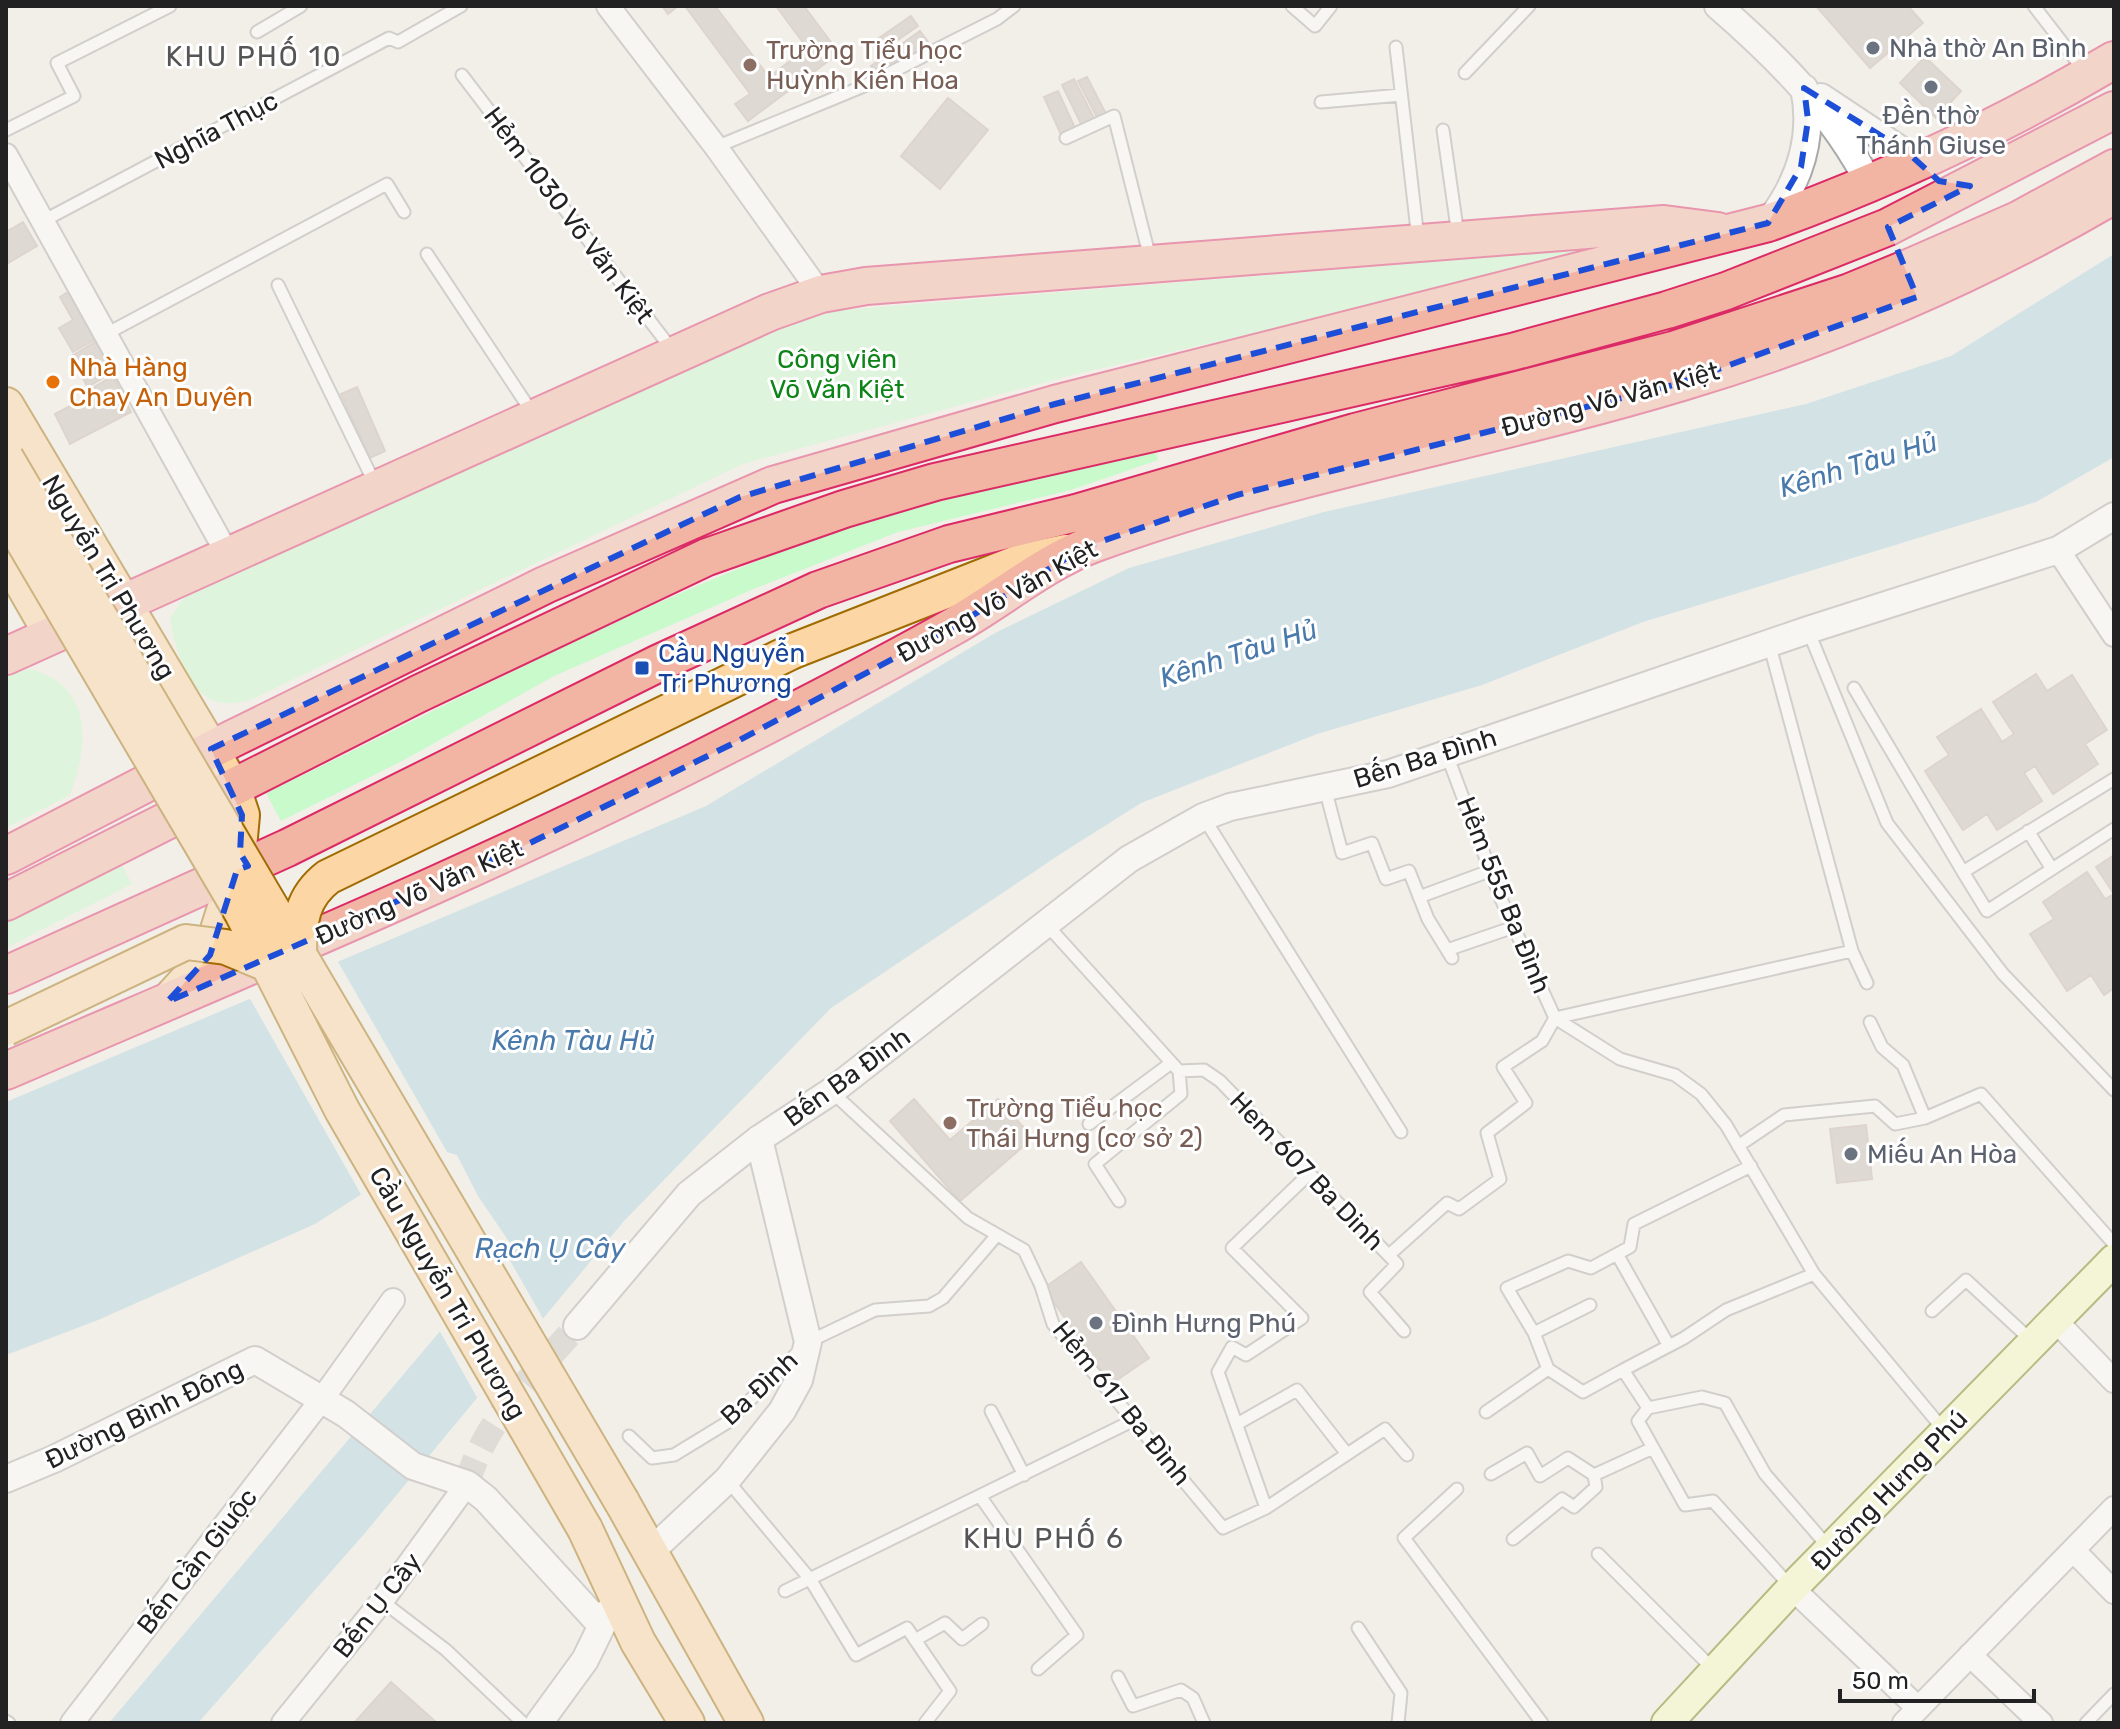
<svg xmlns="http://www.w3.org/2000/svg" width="2120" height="1729" font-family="Rubik,sans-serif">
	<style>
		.park { fill: #c8facc }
		.water { fill: #aad3df }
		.pier { fill: #f2efe9 }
		.building { fill: #c7bfb8; stroke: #c4b6ab; stroke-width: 2 }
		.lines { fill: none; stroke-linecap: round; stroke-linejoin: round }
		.tertiary-tunnel { stroke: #c8c6c1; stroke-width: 26; stroke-dasharray: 26 13; stroke-linecap: butt }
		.service-casing { stroke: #a9a9a9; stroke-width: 15 }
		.minor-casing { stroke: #a9a9a9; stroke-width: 26 }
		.tertiary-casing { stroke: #a9a9a9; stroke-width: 30 }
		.secondary-casing { stroke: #707d05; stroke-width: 34 }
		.primary-casing { stroke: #a06b00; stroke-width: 38 }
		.trunk-casing { stroke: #dc2a67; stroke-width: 40 }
		.service { stroke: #fff; stroke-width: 11 }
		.minor { stroke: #fff; stroke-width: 22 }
		.tertiary { stroke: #fff; stroke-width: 26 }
		.secondary { stroke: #f7fabf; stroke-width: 30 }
		.primary { stroke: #fcd6a4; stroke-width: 34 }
		.trunk { stroke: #f2b4a3; stroke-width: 36 }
		.primary-bridge-casing { stroke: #a06b00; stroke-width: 38; stroke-linecap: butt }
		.primary-bridge { stroke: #fcd6a4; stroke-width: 34 }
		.marked { fill: none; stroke: #1d4ed8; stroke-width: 6; stroke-dasharray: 16 10; stroke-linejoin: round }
		.worship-dot { fill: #6b7280; stroke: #fff; stroke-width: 3 }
		.education-dot { fill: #8d6e63; stroke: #fff; stroke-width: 3 }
		.food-dot { fill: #e8710a; stroke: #fff; stroke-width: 3 }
		.transit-dot { fill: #1a4fb4; stroke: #fff; stroke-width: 3 }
		.labels { text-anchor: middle; stroke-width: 6; stroke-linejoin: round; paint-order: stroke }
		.worship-label { font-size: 26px; fill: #5b616d; stroke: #fff; text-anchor: start }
		.education-label { font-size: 26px; fill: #785e54; stroke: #fff; text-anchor: start }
		.street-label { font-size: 26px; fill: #222; stroke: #fff }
		.park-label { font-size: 26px; fill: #0c8416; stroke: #fff }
		.food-label { font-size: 26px; fill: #c56008; stroke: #fff; text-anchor: start }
		.transit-label { font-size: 26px; fill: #164399; stroke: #fff; text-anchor: start }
		.neighbourhood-label { font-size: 28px; letter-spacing: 2px; fill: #555; stroke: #fff }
		.water-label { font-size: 28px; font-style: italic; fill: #4a7aab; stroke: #fff }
	</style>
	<rect width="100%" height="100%" fill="#f2efe9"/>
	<path class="park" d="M1636 245 1072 375 743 464 248 701C240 702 231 704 223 703 188 699 174 645 170 617L185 597 818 312Z
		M1155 446 1158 460 1071 490 898 532 756 588 554 676 404 760 281 821 266 793C460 700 652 594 856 524 953 491 1055 470 1155 446Z
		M30 669C94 686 89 745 70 795L6 828V676Z
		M122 865 132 884 6 948V922Z"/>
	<path class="water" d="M2114 254V457L2036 502 1643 622 1482 685 1317 734 1141 803 1062 853 831 1008 624 1221 365 1533 198 1723H109L512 1246 478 1196 457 1155 433 1148 315 1224 98 1320 6 1355V1102L706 806 995 633 1129 568 1324 512 1806 404 1951 356Z"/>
	<path class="pier" d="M337 960 450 1157 434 1153 363 1198 249 997Z
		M504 1250 545 1322 479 1401 438 1328Z"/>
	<path class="building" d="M662 6H678L668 14Z
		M685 6H715L769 77 807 48 776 6H804L839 53 748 121 735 104 750 94Z
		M1816 6H1908L1923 23 1870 68Z
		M911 16 918 26 886 48 879 38Z
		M920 31 929 43 879 77 871 66Z
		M1925 57 1961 91 1936 118 1900 83Z
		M1087 77 1106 114 1098 119 1078 81Z
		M1074 79 1095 120 1082 126 1062 85Z
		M1058 91 1076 130 1062 137 1044 97Z
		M948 98 988 130 940 189 901 156Z
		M23 222 37 246 8 263 6 232Z
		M68 292 96 339 73 352 59 328 73 320 60 297Z
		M97 341 114 371 88 387 70 357Z
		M113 376 131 412 70 444 55 414 97 392 94 387Z
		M357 387 385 451 370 458 341 394Z
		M2036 674 2047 691 2072 675 2107 730 2085 744 2098 764 2053 794 2035 766 2024 773 2042 801 1997 830 1987 814 1963 830 1925 771 1949 755 1937 737 1981 709 2002 742 2014 734 1993 702Z
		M2114 855V988L2104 995 2091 975 2067 991 2030 934 2054 919 2043 902 2087 872 2105 899 2114 894 2096 867Z
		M914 1099 950 1140 998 1099 1033 1138 960 1201 890 1121Z
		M1866 1125 1872 1179 1837 1183 1830 1129Z
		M1081 1262 1149 1358 1111 1384 1044 1288Z
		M391 1682 437 1723H354Z"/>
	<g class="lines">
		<path class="tertiary-tunnel" d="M467 1484C485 1419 534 1375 577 1326"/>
		<defs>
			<path id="service" d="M1292 6 1315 26 1331 6
				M2034 6 2085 72
				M257 32 301 6
				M1396 47 1418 239
				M1465 73 1529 6
				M462 75 673 351
				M1321 102 1401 95
				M6 130 74 96 57 63 170 6
				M1443 130 1458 235
				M1066 138 1114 116 1150 258
				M716 147 864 86 997 19 1014 6
				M43 221 389 38 398 42 461 6
				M427 254 533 414
				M278 285 375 484
				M106 334 387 184 404 212
				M1808 630 1887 823 2003 974 2114 1090
				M1769 643 1852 951 1867 983
				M1854 688 1963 872
				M2114 779 1963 872 1987 911 2114 829
				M1325 788 1342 853 1372 843 1386 879 1409 871 1428 919 1452 958
				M1204 818 1401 1132
				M2028 831 2052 869
				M1419 897 1492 870
				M1047 925 1179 1071 1204 1070 1220 1081 1397 1264 1370 1292 1404 1331
				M1447 950 1514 927
				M1555 1018 1620 1059 1675 1075 1701 1094 1726 1125 1814 1274 1943 1429
				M1555 1018 1852 951
				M1870 1022 1882 1047 1903 1065 1925 1118
				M832 1092 968 1218 1024 1250 1041 1286 1053 1324 1223 1528 1266 1508 1385 1429 1407 1455
				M1089 1124 1171 1063
				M1738 1146 1784 1115 1875 1106 1895 1124 1925 1118 1981 1094 2114 1244
				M1751 1166 1634 1224 1630 1247 1591 1268 1568 1261 1507 1288 1534 1333 1548 1369 1583 1392 1623 1370 1648 1408 1638 1421 1685 1505 1713 1501 1792 1588
				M1119 1201 1095 1164 1181 1094 1179 1071
				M1617 1254 1669 1346
				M1389 1255 1447 1203 1459 1209 1500 1179 1487 1133 1526 1103 1503 1067 1542 1041 1555 1018 1501 899 1447 755
				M1932 1311 1966 1280 2033 1342
				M1534 1333 1590 1305
				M1623 1370 1684 1338 1726 1310 1814 1274
				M1648 1408 1702 1397 1725 1403 1765 1474 1830 1549
				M991 1411 1024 1475
				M1486 1412 1548 1369
				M1237 1424 1297 1390 1347 1454
				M629 1436 652 1458 674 1455 728 1422 808 1342 875 1310 929 1306 943 1298 997 1235
				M1491 1474 1527 1453 1540 1476 1568 1458 1594 1475 1653 1448
				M728 1481 810 1579 856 1655 907 1628 950 1691 925 1723
				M1457 1489 1404 1538 1542 1723
				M980 1496 1077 1635 1038 1669
				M1266 1508 1218 1372 1232 1347 1246 1355 1302 1318 1232 1248 1310 1173
				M1513 1539 1562 1499 1574 1507 1596 1487 1594 1475
				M1598 1554 1715 1671
				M785 1591 1134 1420
				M382 1601 446 1650 523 1723
				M1358 1628 1401 1693 1398 1723
				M915 1640 945 1623 962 1639 982 1624
				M1118 1677 1133 1706 1181 1690 1193 1698 1204 1723
				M6 1721 9 1723
				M2086 1723 2114 1694"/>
			<path id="minor" d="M608 6 716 147 821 294
				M6 155 228 555
				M2058 550 2114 635
				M2055 1320 2114 1381
				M2073 1550 2114 1592
				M1792 1588 1918 1708
				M1970 1655 2041 1723
				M72 1723 322 1399 393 1300
				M283 1723 382 1601 467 1484
				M1904 1723 2114 1508"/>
			<path id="tertiary" d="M1718 6C1778 58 1834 114 1870 185
				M1821 97 1919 162
				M1768 223C1799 183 1815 139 1804 88
				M577 1326 689 1194 759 1139 832 1091 1129 859 1203 817 1230 807 1388 774 1808 630 2058 550 2114 516
				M6 1479 54 1459 255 1360 346 1414 413 1466 467 1484 486 1499 601 1625
				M650 1552 727 1480 782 1411 799 1380 808 1342 759 1139
				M539 1723 585 1660 609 1611"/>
			<path id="secondary" d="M1667 1723 1792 1588 2114 1260"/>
			<path id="primary" d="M6 405 211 749 233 788 242 815 237 870 210 955 167 1002
				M6 555 52 635
				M793 651 1022 561 1066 552
				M622 1502 746 1723
				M585 1529 638 1642 687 1723"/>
			<path id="trunk" d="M6 656 770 312 821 294 866 286 1664 224 1718 231
				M6 856 232 739 545 585 773 485 1055 404 1768 223C1889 179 2003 126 2114 60
				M6 902 418 694 707 557 844 509 935 482 1512 352 1667 310 1726 291 1888 227 2114 110
				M6 975 287 848 659 663 818 590 949 544 1076 513 1355 432 1673 350 1850 292 1906 269 2018 220 2114 168
				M6 1071C249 966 494 865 730 744 805 706 881 667 954 626 1000 600 1045 562 1093 544 1287 473 1486 441 1682 382 1833 337 1977 275 2114 195"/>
		</defs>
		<use href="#service" class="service-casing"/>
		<use href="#minor" class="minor-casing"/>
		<use href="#tertiary" class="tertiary-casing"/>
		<use href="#secondary" class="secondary-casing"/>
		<use href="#primary" class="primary-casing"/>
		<use href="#trunk" class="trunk-casing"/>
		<use href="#service" class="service"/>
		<use href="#minor" class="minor"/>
		<use href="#tertiary" class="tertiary"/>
		<use href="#secondary" class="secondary"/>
		<use href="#primary" class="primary"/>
		<use href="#trunk" class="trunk"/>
		<defs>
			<path id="primary-bridge" d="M6 458 622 1502
				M6 512 242 913 342 1110 585 1529
				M299 952C299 921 302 897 328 877L793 651
				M6 1028 186 942 226 947 272 966"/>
		</defs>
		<use href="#primary-bridge" class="primary-bridge-casing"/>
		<use href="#primary-bridge" class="primary-bridge"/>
	</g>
	<path d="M0 0H2120V1729H0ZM1804 88 1907 152 1939 181 1970 186 1888 227 1917 297 1677 384 1237 495 1085 547 955 626 730 745 532 842 167 1002 210 955 237 870 248 866 240 853 242 815 211 749 740 497 1055 404 1768 223 1801 167 1808 120Z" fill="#f2efe9" fill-opacity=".55" fill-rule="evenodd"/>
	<path class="marked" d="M1804 88 1907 152 1939 181 1970 186 1888 227 1917 297 1677 384 1237 495 1085 547 955 626 730 745 532 842 167 1002 210 955 237 870 248 866 240 853 242 815 211 749 740 497 1055 404 1768 223 1801 167 1808 120Z"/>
	<g class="worship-dot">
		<circle cx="1873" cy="48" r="8"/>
		<circle cx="1931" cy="87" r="8"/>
		<circle cx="1851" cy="1154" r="8"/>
		<circle cx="1096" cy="1323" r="8"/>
	</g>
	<g class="education-dot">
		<circle cx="750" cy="65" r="8"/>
		<circle cx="950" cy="1123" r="8"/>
	</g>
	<circle class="food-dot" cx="53" cy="382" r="8"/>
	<rect class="transit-dot" x="634" y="660" width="16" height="16" rx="4"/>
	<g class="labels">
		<g class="worship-label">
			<text x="1889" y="57">Nhà thờ An Bình</text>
			<text x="1931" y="124" text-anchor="middle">Đền thờ<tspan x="1931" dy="30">Thánh Giuse</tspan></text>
			<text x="1867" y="1163">Miếu An Hòa</text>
			<text x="1112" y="1332">Đình Hưng Phú</text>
		</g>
		<g class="education-label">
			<text x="766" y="59">Trường Tiểu học<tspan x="766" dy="30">Huỳnh Kiến Hoa</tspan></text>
			<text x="966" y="1117">Trường Tiểu học<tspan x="966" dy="30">Thái Hưng (cơ sở 2)</tspan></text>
		</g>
		<g class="street-label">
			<text transform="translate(216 130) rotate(-28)" y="9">Nghĩa Thục</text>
			<text transform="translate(569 215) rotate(53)" y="9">Hẻm 1030 Võ Văn Kiệt</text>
			<text transform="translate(1610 399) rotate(-15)" y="9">Đường Võ Văn Kiệt</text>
			<text transform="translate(109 577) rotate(59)" y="9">Nguyễn Tri Phương</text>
			<text transform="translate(997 601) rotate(-29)" y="9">Đường Võ Văn Kiệt</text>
			<text transform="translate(1425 758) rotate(-17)" y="9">Bến Ba Đình</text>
			<text transform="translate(419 892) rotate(-24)" y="9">Đường Võ Văn Kiệt</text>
			<text transform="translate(1504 895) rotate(68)" y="9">Hẻm 555 Ba Đình</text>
			<text transform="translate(847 1077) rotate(-36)" y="9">Bến Ba Đình</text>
			<text transform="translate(1307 1171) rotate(46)" y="9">Hem 607 Ba Dinh</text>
			<text transform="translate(448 1293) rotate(60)" y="9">Cầu Nguyễn Tri Phương</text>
			<text transform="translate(759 1388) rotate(-43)" y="9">Ba Đình</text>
			<text transform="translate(1122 1403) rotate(51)" y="9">Hẻm 617 Ba Đình</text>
			<text transform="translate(144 1414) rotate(-26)" y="9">Đường Bình Đông</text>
			<text transform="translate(1889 1490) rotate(-46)" y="9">Đường Hưng Phú</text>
			<text transform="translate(197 1561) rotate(-52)" y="9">Bến Cần Giuộc</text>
			<text transform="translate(377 1605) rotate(-52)" y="9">Bến Ụ Cây</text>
		</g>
		<g class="park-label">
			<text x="837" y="368">Công viên<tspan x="837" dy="30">Võ Văn Kiệt</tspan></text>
		</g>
		<g class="food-label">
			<text x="69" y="376">Nhà Hàng<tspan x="69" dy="30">Chay An Duyên</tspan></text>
		</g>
		<g class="transit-label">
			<text x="658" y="662">Cầu Nguyễn<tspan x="658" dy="30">Tri Phương</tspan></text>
		</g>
		<g class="neighbourhood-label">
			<text x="254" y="66">KHU PHỐ 10</text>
			<text x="1044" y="1548">KHU PHỐ 6</text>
		</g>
		<g class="water-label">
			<text transform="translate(1858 464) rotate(-17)" y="10">Kênh Tàu Hủ</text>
			<text transform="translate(1238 653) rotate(-18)" y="10">Kênh Tàu Hủ</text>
			<text x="573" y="1050">Kênh Tàu Hủ</text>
			<text x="550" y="1258">Rạch Ụ Cây</text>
		</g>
	</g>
	<rect width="2120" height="1729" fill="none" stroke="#222222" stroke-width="16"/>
	<path d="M1840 1689v12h194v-12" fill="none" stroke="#222222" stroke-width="4"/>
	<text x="1852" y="1689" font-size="24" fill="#222222" stroke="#ffffff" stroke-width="6" paint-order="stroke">50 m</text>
</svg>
